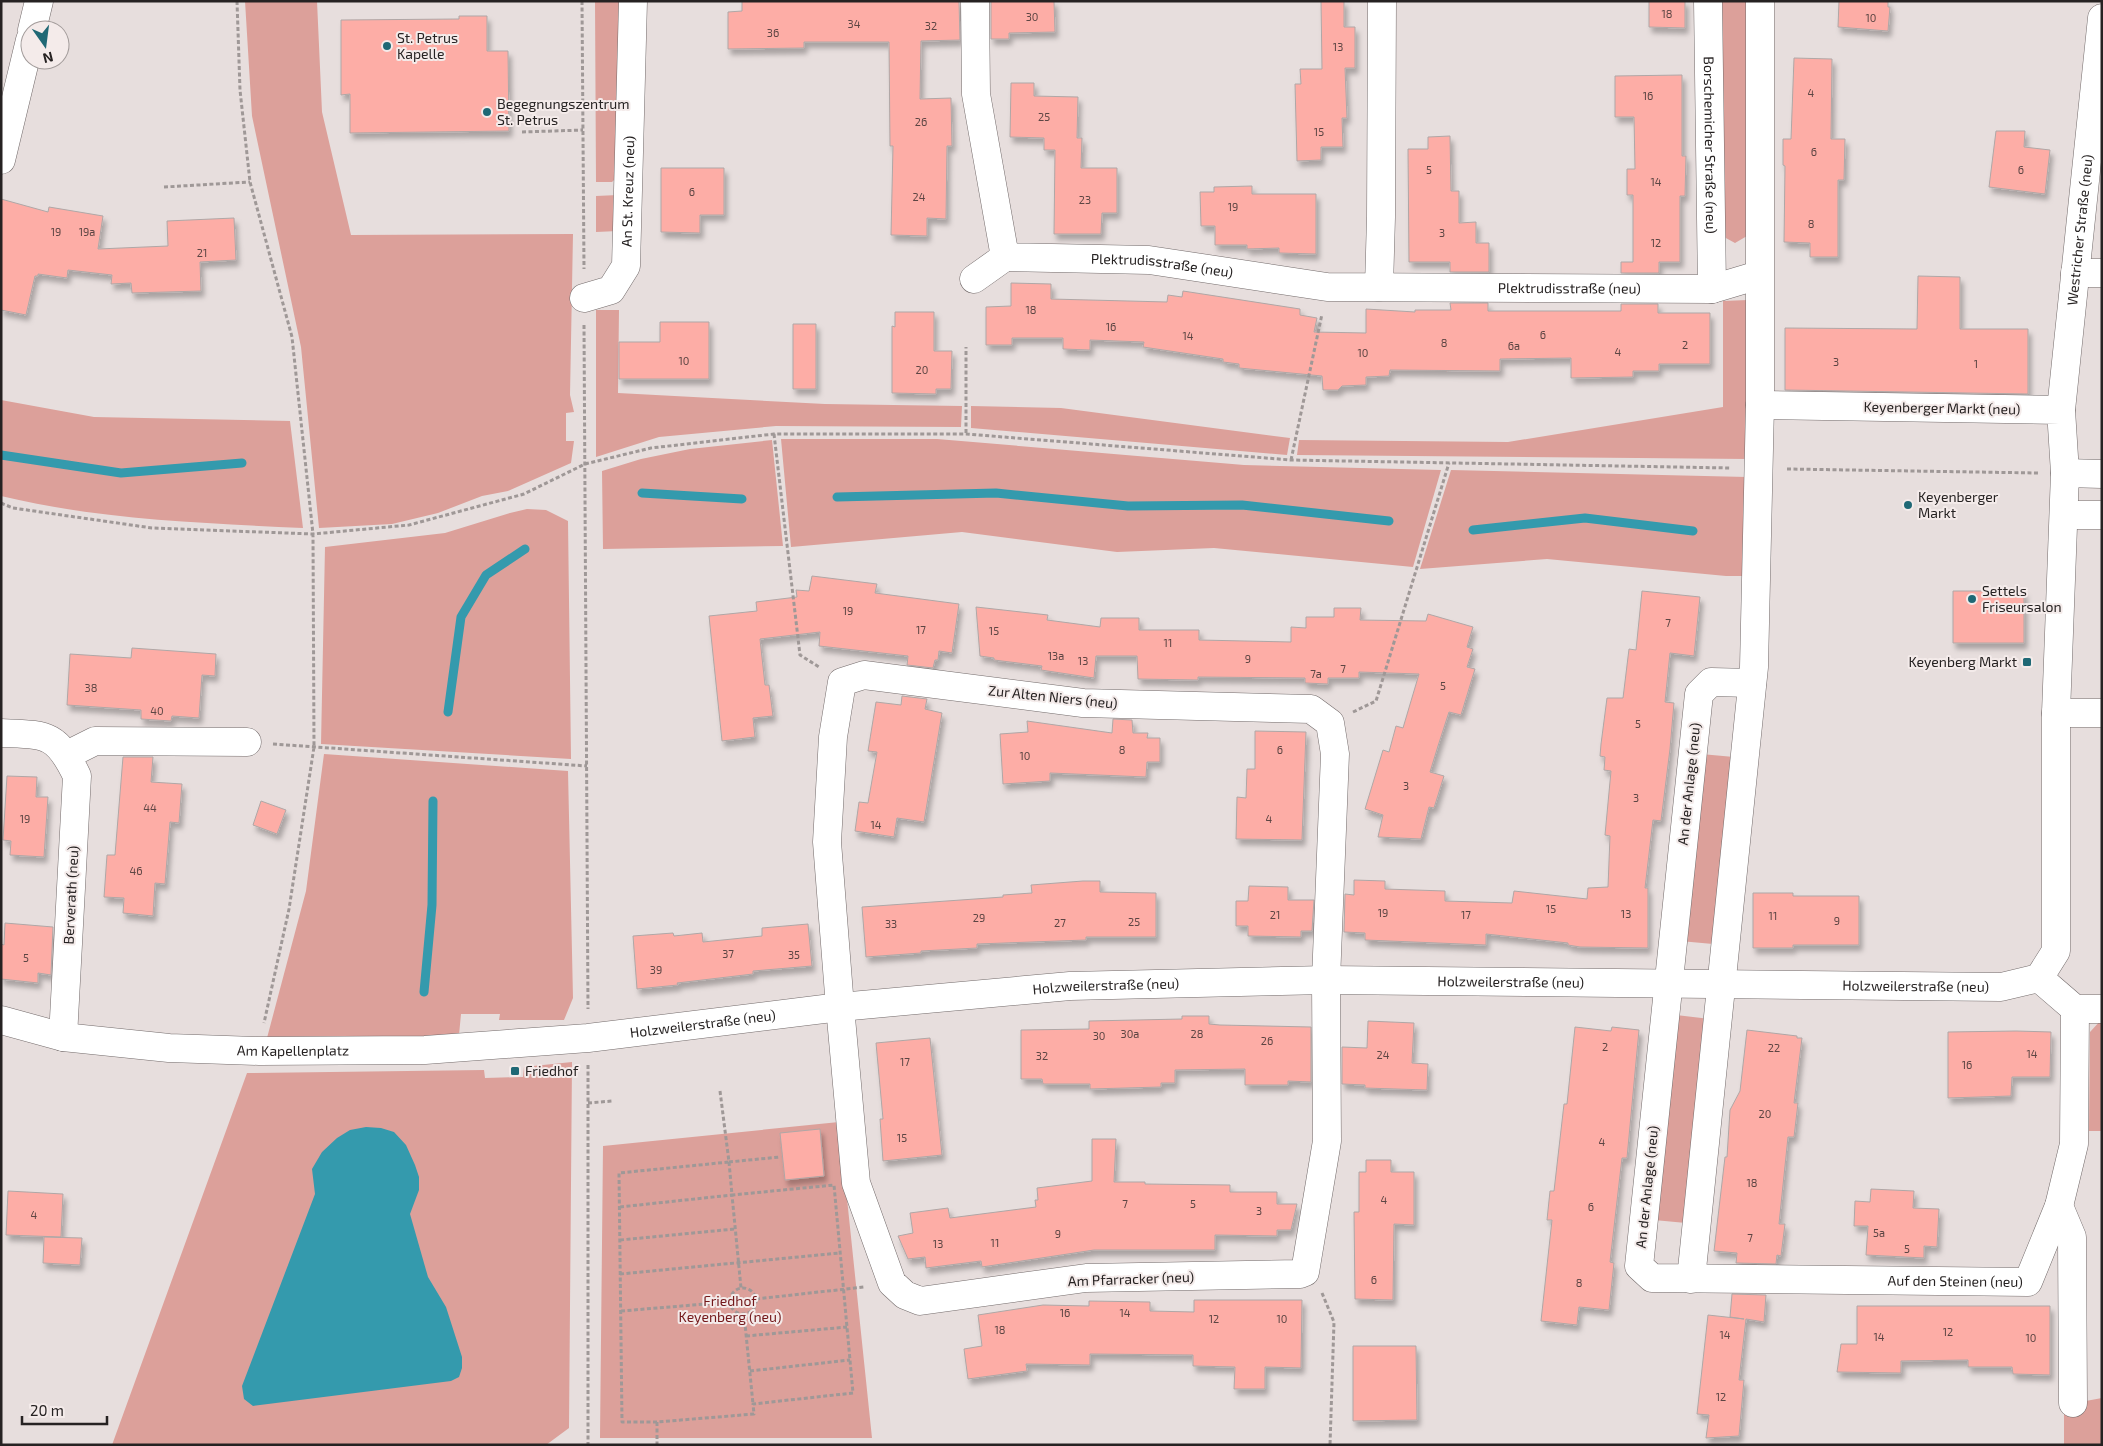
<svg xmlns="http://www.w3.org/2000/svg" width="2103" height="1446" font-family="'Exo 2',sans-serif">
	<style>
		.green { fill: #dca09a }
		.water { fill: #349aad }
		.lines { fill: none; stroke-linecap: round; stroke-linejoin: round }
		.stream { stroke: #349aad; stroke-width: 9 }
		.building { fill: #fdada6; stroke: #afa7a6; filter: url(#shadow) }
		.minor-casing { stroke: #736b6b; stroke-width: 29 }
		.path { stroke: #9f9897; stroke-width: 3; stroke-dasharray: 4 2.5; stroke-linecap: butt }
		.minor { stroke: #fff; stroke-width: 28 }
		.poi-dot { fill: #1f6875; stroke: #f4ebea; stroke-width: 2 }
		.labels { text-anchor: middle; stroke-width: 4; stroke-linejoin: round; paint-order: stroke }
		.number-label { font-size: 11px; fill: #5c4543 }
		.poi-label { font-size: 14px; fill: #262222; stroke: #f4ebea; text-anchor: start }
		.street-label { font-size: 14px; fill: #262222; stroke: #f4ebea }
		.park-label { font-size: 14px; fill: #721719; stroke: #f4ebea }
	</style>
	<defs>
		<filter id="shadow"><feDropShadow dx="3" dy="5.5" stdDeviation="2.5" flood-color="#0004"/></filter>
	</defs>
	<rect width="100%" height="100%" fill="#e7dedd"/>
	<path class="green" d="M245 1H317L322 112 351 235 573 234 570 395 574 412 566 413V441H574L571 463 508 491 482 496 438 513 392 524 319 528 301 347 252 116Z
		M595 1H620L618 176 612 182H596Z
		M1717 1H1751L1747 236 1735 243 1724 237Z
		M618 195V231L596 232V196Z
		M1748 300 1749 459 1297 455 1299 440 1508 442 1723 407V301Z
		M596 310H619L618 393 825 404 962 406 961 427 776 426 659 437 596 457Z
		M1 400 94 417 290 421 303 528C202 523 100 520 1 496Z
		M971 406 1061 408 1290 438 1287 455 971 428Z
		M781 439H937L1244 465 1441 470 1413 567 1214 548 1117 552 962 532 791 547Z
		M772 440 783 546 603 549 602 471 641 459 690 449Z
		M1451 470 1747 477 1748 576H1726L1547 559 1420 569Z
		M527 509 546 510 568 521 571 759 321 744 325 547 445 533 510 513Z
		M324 754 568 771 573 998 564 1020H499L500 1014H461L459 1035 390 1038H267L306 891Z
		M1701 754 1734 757 1713 944 1680 941Z
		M1676 1015 1710 1019 1686 1223 1654 1220Z
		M2102 1019V1131H2089L2090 1032Z
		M572 1062 569 1428 546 1445H112L247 1073 484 1070 485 1078 523 1077 524 1067Z
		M839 1122 872 1438H600L603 1146Z
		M2102 1398V1445H2064V1405Z"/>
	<path class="water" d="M366 1127 381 1128 394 1132 406 1145 415 1165 419 1177V1190L410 1214 428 1277 446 1307 462 1357V1368L459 1377 451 1381 253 1406 244 1399 242 1386 315 1194 312 1169 322 1152 337 1138 350 1130Z"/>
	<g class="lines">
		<path class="stream" d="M1 455 121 473 242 463
			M642 493 742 499
			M837 497 996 493 1128 506 1242 505 1389 521
			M1473 530 1585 518 1693 531
			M448 712 461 617 486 575 525 549
			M424 992 432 905 433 801"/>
	</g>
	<path class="building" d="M742 1H959L960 40 921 41 920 99 951 98 952 146H947L946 219 927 218V236L891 235 893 146H890L889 42H804V48L728 49V12L742 11Z
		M991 1H1054L1055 32 1009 33V39H991Z
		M1321 1H1344V27H1355V68H1345L1347 118H1342L1343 147H1321V160L1297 161 1295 84H1301L1300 69H1322Z
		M1649 1H1685V28L1649 27Z
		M1839 1H1888V7H1890L1888 31 1838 27Z
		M459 16H487V51H508L509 131 350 133V94L341 95V20L459 19Z
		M1794 58 1832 59 1831 139H1845L1844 180H1838V257H1810V243L1784 242 1785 166 1783 165V139H1791Z
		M1682 75V156H1686L1685 196H1680V262H1659V273H1621V262H1633V195H1627V169H1635L1634 117H1615V76Z
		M1011 83H1034V96L1078 97 1077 138H1082L1081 168H1117V213H1102L1101 234H1054L1055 150H1044V138L1010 137Z
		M1996 131H2025L2024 147 2050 150 2045 194 1989 187Z
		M1450 136 1451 191H1459V223L1476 222V243H1489V272H1450V262H1409L1408 149H1428V137Z
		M661 168H724V215H700V233L661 232Z
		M1252 186V194H1316V254L1279 253V248L1247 249V245H1215V226H1201L1200 192H1214V187Z
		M1 199 48 212 49 207 103 216 98 249 168 246 167 221 234 218 236 260 200 262 201 291 132 293 131 283 111 284 112 275 68 270 67 278 38 274V276H35L26 315 1 310Z
		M1918 276 1960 277V329H2028V394L1785 390V328L1917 329Z
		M1011 283 1051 284V299L1167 302 1168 295 1182 297 1183 291 1300 309V315L1317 318 1314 332 1366 333V309L1415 312V310H1451L1450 303H1488V311H1621V304H1658V313H1710V364H1659V371H1633V377L1571 378V358L1500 359V371L1390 370 1389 376 1366 377V385L1342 386 1338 390H1323L1322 376 1239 368V364L1223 362V359L1143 347 1144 342 1090 340V350L1063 349V338H1012V345H986V307L1011 306Z
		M895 312H934V351H952L951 389H936V394L892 393V326L895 327Z
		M660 322H709V379H619V342H660Z
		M793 324H816V389H793Z
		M812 576 877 584 875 593 959 604 952 653 939 651 938 660H935L933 668 907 665 908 656 819 646 820 632 760 639 765 685H769L773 716 753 718 755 737 722 741 709 616 757 611 756 602 797 597 796 590 809 591Z
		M1642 591 1700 597 1694 656 1670 653 1665 702 1674 703 1670 749 1661 821 1653 820 1645 888H1648V948L1580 947 1568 945V943L1486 934V945L1365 940V933L1344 932 1345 894 1354 895V880L1385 881V889L1445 891V901L1512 903 1514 891 1587 899 1588 888 1608 887 1610 836 1605 835 1611 771 1604 770 1605 757 1600 756 1601 744 1607 698H1623L1629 649 1636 650Z
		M1953 591H2024V643H1953Z
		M976 607 1048 615 1047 620 1100 627 1101 618H1139V630H1199V640L1291 642V627L1306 628V617H1334V608H1361L1360 620 1426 621 1428 614 1473 627 1467 647 1473 649 1467 667 1475 669 1461 715 1449 712 1438 746 1430 772 1444 776 1434 808 1429 807 1421 839 1378 837 1383 815 1365 809 1383 750 1389 752 1396 726 1403 728 1419 674 1359 672V678H1328V684L1305 683V678L1198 677V680L1138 679 1137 656H1096L1094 678 1041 670 1042 666 994 660V658L980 656Z
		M132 648 216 654 215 676 202 675 199 718 172 716 171 721 141 719V710L67 705 70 654 131 658Z
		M902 696 927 699 925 709 942 713 924 822 897 818 894 837 855 831 859 802 868 803 877 752 868 751 876 702 901 705Z
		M1113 719 1132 720 1133 733H1148L1147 738H1160V762H1147L1146 777 1050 773V781L1003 784 1000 734 1028 732 1027 721 1112 733Z
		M1255 731 1306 732 1302 840 1236 839 1237 797 1246 798 1247 769H1255Z
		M123 757H153L151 782 182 784 179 823 170 822 165 884 155 883 153 916 123 913 124 898 104 897 107 855H115Z
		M7 776 37 777 36 797H48L44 857 10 855 11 841 3 840Z
		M261 801 286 810 277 834 253 825Z
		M1083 881H1100V892L1156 893V937H1086V940L977 944V948L921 951V953L866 957 862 907 1003 897V895L1032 893 1031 885Z
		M1249 886 1288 887V900H1314L1312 931H1301V937L1248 936V926H1236V901H1248Z
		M1753 893H1793V896H1859V945H1793V948H1753Z
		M5 923 53 927 51 975 38 973V983L1 979V944L4 945Z
		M808 924 812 966 753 971V974L677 983 678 985 637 989 633 936 673 933 674 936 702 933 703 942 762 936V928Z
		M1182 1016H1209V1024L1220 1025 1311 1027V1082L1288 1081V1085H1245V1069L1175 1070V1083H1161V1087L1090 1089V1084H1043L1042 1079H1021V1030L1089 1029V1021L1182 1019Z
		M1368 1021 1414 1023 1412 1063 1428 1064 1427 1090 1365 1088V1085L1342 1084V1047L1367 1048Z
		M1575 1027 1611 1031 1612 1027 1639 1030 1627 1158H1622L1610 1262 1614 1263 1609 1310 1579 1307 1577 1325 1541 1321 1552 1220H1547L1550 1191H1554L1564 1104H1567Z
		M1747 1030 1797 1036V1038H1802L1794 1103H1798L1794 1137H1788L1779 1224H1785L1781 1256 1777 1255 1776 1264 1736 1263 1737 1253 1714 1251 1725 1157H1727L1730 1110 1740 1091Z
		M2016 1031 2051 1032 2050 1077H2012L2011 1096 1948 1098V1032Z
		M930 1038 942 1155 883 1161 880 1119H883L876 1043Z
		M820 1129 824 1176 785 1180 780 1133Z
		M1092 1139H1116L1114 1182H1145V1184L1230 1185V1192H1277V1204H1297L1291 1230H1277V1236L1215 1235V1250H1094L982 1267 981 1261 926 1268 925 1257 908 1259 898 1236 913 1233 910 1213 948 1208 950 1218 1036 1207 1035 1200H1038L1037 1188 1092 1181Z
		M1366 1160H1391V1172H1414V1225L1394 1224 1393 1300 1355 1299 1354 1212H1359V1172H1366Z
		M1871 1189 1914 1191 1913 1208 1939 1209 1937 1247 1924 1246V1258L1866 1255 1868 1226H1854L1855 1201 1870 1202Z
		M8 1191 63 1194 61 1237 6 1235Z
		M44 1237 82 1238 80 1265 43 1263Z
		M1732 1294 1766 1295 1764 1322 1746 1319 1739 1380H1744L1739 1436 1706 1438 1709 1415 1697 1414 1708 1315 1744 1319 1730 1317Z
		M1194 1300H1302L1301 1368 1265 1367V1389H1234L1235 1367 1193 1366V1355L1090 1354V1365L1026 1364 1027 1371 968 1379 964 1349 982 1346 978 1315 1043 1305 1089 1306V1301L1150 1302V1311L1194 1312Z
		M1857 1306H2050V1375L2013 1374 2012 1367H1968V1360L1901 1361V1373L1837 1372 1841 1344H1857Z
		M1353 1346H1416L1417 1420 1353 1421Z"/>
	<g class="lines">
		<defs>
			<g id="minor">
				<path id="s1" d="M975 1 976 94 1005 257 1149 260 1327 287 1712 289 1759 275"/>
				<path id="s2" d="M1708 1 1712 289"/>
				<path d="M32 30 39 1"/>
				<path d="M1 160 30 40"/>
				<path d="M2075 273H2102"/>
				<path d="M974 279 1005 257"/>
				<path d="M1379 287 1381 217 1382 1"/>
				<path id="s3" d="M584 298 611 290 626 266 633 1"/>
				<path id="s4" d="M2061 410 2102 18"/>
				<path d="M2065 473 2102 474"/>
				<path d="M2064 515H2102"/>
				<path d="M864 675 1083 703 1311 709 1330 723 1335 754 1326 980 1327 1141 1305 1272 1300 1274 1086 1278 920 1301 905 1295 892 1283 856 1183 840 1007 827 842 833 737 842 682Z"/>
				<path id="s5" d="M1752 683 1711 682 1699 694 1639 1266 1652 1278 2028 1282 2059 1206 2074 1144 2075 1009"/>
				<path d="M2056 713H2102"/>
				<path d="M1 733C46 735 56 732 77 776L63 1037"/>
				<path d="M67 755 95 741 247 742"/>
				<path d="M2039 978 2075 1009H2102"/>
				<path id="s6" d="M1 1020 63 1037 169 1048 259 1051 425 1050 588 1038 840 1007 1070 986 1326 980 2001 987 2039 978 2056 951V713L2065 473 2061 410 1760 405"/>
				<path d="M2059 1206 2072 1237 2073 1403"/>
				<path d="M1691 1279 1754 667 1760 405V1"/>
			</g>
		</defs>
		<use href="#minor" class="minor-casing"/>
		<path class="path" d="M237 1 240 90 250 182 292 337 313 534 314 747 289 909 264 1023
			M582 1 584 269
			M522 132 583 130
			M164 187 250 182
			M584 325 588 1009
			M966 433V347
			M774 434 800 655 819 667
			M1291 460 1322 314
			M1787 469 2038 473
			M1 503 13 508 152 528 313 534 409 525 524 494 585 464 651 448 774 434H966L1291 460 1730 468
			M1353 712 1376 701 1449 463
			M273 744 587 766
			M588 1065V1445
			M720 1091 729 1162 780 1157
			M588 1103 612 1101
			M729 1162 732 1195 834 1185 853 1393 753 1404 754 1414 657 1422H622L619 1173Z
			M620 1207 732 1195 741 1288
			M620 1240 735 1229
			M620 1274 840 1253
			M730 1301a13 13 0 1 1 26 0a13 13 0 1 1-26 0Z
			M1322 1293 1334 1322 1330 1445
			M756 1299 864 1287
			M621 1311 730 1302
			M744 1314 753 1404
			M746 1336 847 1327
			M750 1371 850 1360
			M657 1422V1445"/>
		<use href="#minor" class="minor"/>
	</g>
	<g class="poi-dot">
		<circle cx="387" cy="46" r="5"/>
		<circle cx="487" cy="112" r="5"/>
		<circle cx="1908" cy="505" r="5"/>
		<circle cx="1972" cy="599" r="5"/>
		<rect x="2022" y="657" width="10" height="10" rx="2.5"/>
		<rect x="510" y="1066" width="10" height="10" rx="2.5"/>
	</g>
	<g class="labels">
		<g class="number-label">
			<text x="1667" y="18">18</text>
			<text x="1032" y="21">30</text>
			<text x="1871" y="22">10</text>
			<text x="854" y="28">34</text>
			<text x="931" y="30">32</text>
			<text x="773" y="37">36</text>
			<text x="1338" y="51">13</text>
			<text x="1811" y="97">4</text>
			<text x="1648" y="100">16</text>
			<text x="1044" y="121">25</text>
			<text x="921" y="126">26</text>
			<text x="1319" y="136">15</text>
			<text x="1814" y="156">6</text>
			<text x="1429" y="174">5</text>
			<text x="2021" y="174">6</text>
			<text x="1656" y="186">14</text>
			<text x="692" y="196">6</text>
			<text x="919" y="201">24</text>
			<text x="1085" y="204">23</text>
			<text x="1233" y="211">19</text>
			<text x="1811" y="228">8</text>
			<text x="56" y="236">19</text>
			<text x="87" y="236">19a</text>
			<text x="1442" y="237">3</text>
			<text x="1656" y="247">12</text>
			<text x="202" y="257">21</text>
			<text x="1031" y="314">18</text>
			<text x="1111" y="331">16</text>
			<text x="1543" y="339">6</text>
			<text x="1188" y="340">14</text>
			<text x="1444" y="347">8</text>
			<text x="1685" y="349">2</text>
			<text x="1514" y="350">6a</text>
			<text x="1618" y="356">4</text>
			<text x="1363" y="357">10</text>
			<text x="684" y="365">10</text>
			<text x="1836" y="366">3</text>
			<text x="1976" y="368">1</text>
			<text x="922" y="374">20</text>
			<text x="848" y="615">19</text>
			<text x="1668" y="627">7</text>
			<text x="921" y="634">17</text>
			<text x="994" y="635">15</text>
			<text x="1168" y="647">11</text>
			<text x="1056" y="660">13a</text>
			<text x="1248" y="663">9</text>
			<text x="1083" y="665">13</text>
			<text x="1343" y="673">7</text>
			<text x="1316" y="678">7a</text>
			<text x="1443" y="690">5</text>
			<text x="91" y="692">38</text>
			<text x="157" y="715">40</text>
			<text x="1638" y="728">5</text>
			<text x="1122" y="754">8</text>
			<text x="1280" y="754">6</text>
			<text x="1025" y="760">10</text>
			<text x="1406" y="790">3</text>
			<text x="1636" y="802">3</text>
			<text x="150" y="812">44</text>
			<text x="25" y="823">19</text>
			<text x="1269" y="823">4</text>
			<text x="876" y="829">14</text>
			<text x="136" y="875">46</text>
			<text x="1551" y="913">15</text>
			<text x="1383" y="917">19</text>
			<text x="1626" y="918">13</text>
			<text x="1275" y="919">21</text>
			<text x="1466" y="919">17</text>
			<text x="1773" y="920">11</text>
			<text x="979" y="922">29</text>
			<text x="1837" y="925">9</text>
			<text x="1134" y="926">25</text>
			<text x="1060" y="927">27</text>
			<text x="891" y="928">33</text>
			<text x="728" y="958">37</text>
			<text x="794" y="959">35</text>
			<text x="26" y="962">5</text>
			<text x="656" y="974">39</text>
			<text x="1130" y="1038">30a</text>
			<text x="1197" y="1038">28</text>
			<text x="1099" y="1040">30</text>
			<text x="1267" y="1045">26</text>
			<text x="1605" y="1051">2</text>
			<text x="1774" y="1052">22</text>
			<text x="2032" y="1058">14</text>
			<text x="1383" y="1059">24</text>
			<text x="1042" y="1060">32</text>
			<text x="905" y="1066">17</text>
			<text x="1967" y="1069">16</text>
			<text x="1765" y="1118">20</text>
			<text x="902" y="1142">15</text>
			<text x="1602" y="1146">4</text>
			<text x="1752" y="1187">18</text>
			<text x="1384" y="1204">4</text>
			<text x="1125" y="1208">7</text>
			<text x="1193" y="1208">5</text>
			<text x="1591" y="1211">6</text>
			<text x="1259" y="1215">3</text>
			<text x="34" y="1219">4</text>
			<text x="1879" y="1237">5a</text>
			<text x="1058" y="1238">9</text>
			<text x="1750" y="1242">7</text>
			<text x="995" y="1247">11</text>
			<text x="938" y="1248">13</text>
			<text x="1907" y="1253">5</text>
			<text x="1374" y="1284">6</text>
			<text x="1579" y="1287">8</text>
			<text x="1065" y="1317">16</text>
			<text x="1125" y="1317">14</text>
			<text x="1214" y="1323">12</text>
			<text x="1282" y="1323">10</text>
			<text x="1000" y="1334">18</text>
			<text x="1948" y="1336">12</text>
			<text x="1725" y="1339">14</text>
			<text x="1879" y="1341">14</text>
			<text x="2031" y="1342">10</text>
			<text x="1721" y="1401">12</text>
		</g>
		<g class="poi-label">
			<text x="397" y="43">St. Petrus<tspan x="397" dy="16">Kapelle</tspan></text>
			<text x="497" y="109">Begegnungszentrum<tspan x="497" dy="16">St. Petrus</tspan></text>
			<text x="1918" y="502">Keyenberger<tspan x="1918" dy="16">Markt</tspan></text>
			<text x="1982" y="596">Settels<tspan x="1982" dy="16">Friseursalon</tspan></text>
			<text x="2017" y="667" text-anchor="end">Keyenberg Markt</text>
			<text x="525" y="1076">Friedhof</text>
		</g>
		<g class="street-label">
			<text dy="5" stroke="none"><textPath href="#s2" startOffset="144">Borschemicher Straße (neu)</textPath></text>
			<text dy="5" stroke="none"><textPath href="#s3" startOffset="131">An St. Kreuz (neu)</textPath></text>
			<text dy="5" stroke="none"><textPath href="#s4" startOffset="181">Westricher Straße (neu)</textPath></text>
			<text dy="5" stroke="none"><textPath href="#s1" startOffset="416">Plektrudisstraße (neu)</textPath></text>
			<text dy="5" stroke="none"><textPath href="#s1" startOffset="825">Plektrudisstraße (neu)</textPath></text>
			<text transform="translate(1942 408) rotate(1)" y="5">Keyenberger Markt (neu)</text>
			<text transform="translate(1053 697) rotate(6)" y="5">Zur Alten Niers (neu)</text>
			<text transform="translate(1689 784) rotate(-84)" y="5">An der Anlage (neu)</text>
			<text transform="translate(71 895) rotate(-87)" y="5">Berverath (neu)</text>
			<text dy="5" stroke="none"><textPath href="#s6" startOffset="1516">Holzweilerstraße (neu)</textPath></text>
			<text dy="5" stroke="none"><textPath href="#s6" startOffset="1111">Holzweilerstraße (neu)</textPath></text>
			<text dy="5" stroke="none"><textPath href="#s6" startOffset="1921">Holzweilerstraße (neu)</textPath></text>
			<text dy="5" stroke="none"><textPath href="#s6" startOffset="706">Holzweilerstraße (neu)</textPath></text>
			<text dy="5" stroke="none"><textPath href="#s6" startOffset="295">Am Kapellenplatz</textPath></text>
			<text transform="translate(1647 1187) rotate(-84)" y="5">An der Anlage (neu)</text>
			<text transform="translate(1131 1279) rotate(-2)" y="5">Am Pfarracker (neu)</text>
			<text dy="5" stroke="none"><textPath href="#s5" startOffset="954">Auf den Steinen (neu)</textPath></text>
		</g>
		<g class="park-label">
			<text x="730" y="1306">Friedhof<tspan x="730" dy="16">Keyenberg (neu)</tspan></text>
		</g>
	</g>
	<rect width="2103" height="1446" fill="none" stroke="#262222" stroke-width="5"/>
	<g transform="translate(45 45) rotate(166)"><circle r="24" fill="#f4ebea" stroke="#a29b9a"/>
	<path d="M0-4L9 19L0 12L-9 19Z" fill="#1f6875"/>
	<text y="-8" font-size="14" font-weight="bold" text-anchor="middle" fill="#262222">N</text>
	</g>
	<path d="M22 1416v8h85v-8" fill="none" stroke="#262222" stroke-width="2.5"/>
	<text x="30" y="1416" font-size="15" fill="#262222" stroke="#f4ebea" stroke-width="4" paint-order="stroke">20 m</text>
</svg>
